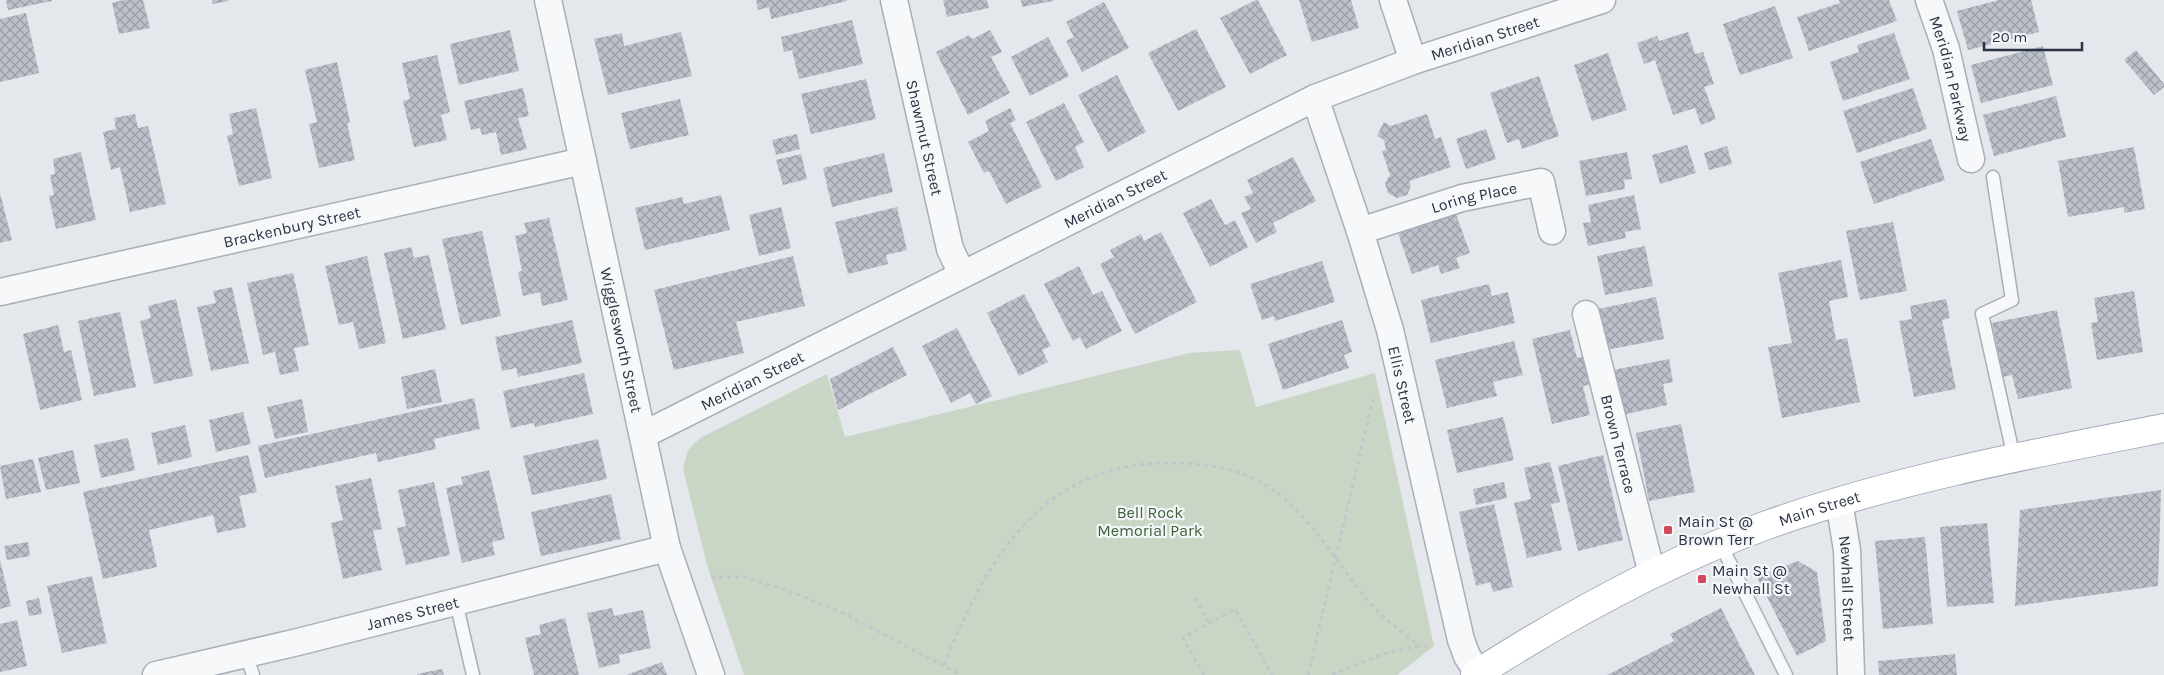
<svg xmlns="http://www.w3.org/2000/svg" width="2164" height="675" font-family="Karla,sans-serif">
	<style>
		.green { fill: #c9d6c5 }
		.building { fill: url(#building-cross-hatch) }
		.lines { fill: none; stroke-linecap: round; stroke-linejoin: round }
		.lane-casing { stroke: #a9aeb7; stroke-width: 15 }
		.street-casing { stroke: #a9aeb7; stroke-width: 29 }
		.primary-casing { stroke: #a3abb8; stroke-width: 30 }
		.path { stroke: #c2c5cb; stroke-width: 3; stroke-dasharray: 4 4; stroke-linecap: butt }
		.lane { stroke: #f7f8fa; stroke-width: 12 }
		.street { stroke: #f7f8fa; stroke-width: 26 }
		.primary { stroke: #fff; stroke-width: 28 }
		.poi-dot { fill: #d1495b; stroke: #f4f6f9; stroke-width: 2 }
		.labels { text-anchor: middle; stroke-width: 4.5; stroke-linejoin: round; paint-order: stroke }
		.street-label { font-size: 16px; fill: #2b3445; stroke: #f4f6f9 }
		.park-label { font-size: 16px; fill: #3f6138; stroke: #f4f6f9 }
		.poi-label { font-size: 16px; fill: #2b3445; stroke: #f4f6f9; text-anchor: start }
	</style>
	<defs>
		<pattern id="building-cross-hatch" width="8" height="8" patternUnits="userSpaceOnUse" patternTransform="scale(1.25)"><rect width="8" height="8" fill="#bbc0ca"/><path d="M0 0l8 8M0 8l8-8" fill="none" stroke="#989da6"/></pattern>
	</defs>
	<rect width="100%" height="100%" fill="#e4e7ec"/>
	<path class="green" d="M1240 350 1256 407 1375 373 1434 646 1397 675H744L708 568 683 469 688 450 700 438 827 374 845 437 1190 353Z"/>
	<path class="building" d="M6 0H52V1L8 10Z
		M123 0H143L150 28 119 34 112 3Z
		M212 0H228V1L213 4Z
		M756 0H847V1L771 19 769 7 758 10Z
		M943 0H987L989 8 947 17Z
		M1021 0H1053V1L1022 7Z
		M1256 0H1258L1287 55 1250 74 1220 18Z
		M1299 0H1351L1359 28 1312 42Z
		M1839 0H1889L1897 21 1809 51 1797 17 1840 3Z
		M1999 0H2031L2039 32 1968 50 1957 11Z
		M1104 2 1129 48 1082 72 1066 41 1074 37 1066 22Z
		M1775 6 1793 58 1740 75 1723 24Z
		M26 13 39 73 0 82V19Z
		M852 20 863 64 799 79 792 50 784 52 781 37Z
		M1196 29 1226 87 1178 111 1148 53Z
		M510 30 519 71 459 85 450 44Z
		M990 30 1002 52 991 57 1010 93 968 115 936 52 969 35 972 39Z
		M681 32 692 76 608 95 594 39 622 33 624 46Z
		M1688 32 1695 54 1703 52 1714 84 1704 87 1716 119 1701 125 1695 108 1673 115 1655 60 1644 64 1637 43 1657 36 1659 41Z
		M1894 33 1910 79 1843 101 1830 62 1859 52 1857 45Z
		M1048 37 1069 76 1030 96 1011 57Z
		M2043 46 2053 85 1981 103 1971 65Z
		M2136 50 2164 84V87L2154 95 2124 60Z
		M1608 53 1627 110 1592 121 1574 65Z
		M437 55 450 112 441 115 447 140 414 147 403 101 410 99 402 63Z
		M337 62 350 122 347 123 355 160 319 168 309 124 317 122 305 70Z
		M1117 75 1146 132 1108 152 1078 95Z
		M1539 76 1559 136 1522 149 1519 139 1507 143 1490 93Z
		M866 79 876 119 811 134 801 94Z
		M523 88 529 116 518 118 527 149 501 155 496 132 482 135 480 128 471 130 464 101Z
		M1913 88 1927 129 1857 153 1843 111Z
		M2056 96 2066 137 1994 156 1983 115Z
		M680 99 689 135 630 149 621 113Z
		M1064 103 1084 142 1075 147 1084 167 1056 181 1026 122Z
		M256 108 272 178 239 186 227 136 233 134 229 114Z
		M1010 108 1016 120 1010 123 1042 187 1006 204 989 171 984 173 968 142 989 131 985 121Z
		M135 114 138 128 148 126 166 204 130 212 120 167 111 170 103 132 116 129 114 118Z
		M1427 114 1435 139 1441 137 1451 167 1409 181 1411 186 1407 195 1397 198 1388 193 1385 183 1390 175 1382 151 1386 150 1384 140 1377 136 1384 122 1391 126Z
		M1486 129 1496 159 1466 169 1456 139Z
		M797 134 800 149 776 155 772 140Z
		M1931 139 1945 180 1874 204 1860 162Z
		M1687 145 1696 173 1660 184 1652 155Z
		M1727 146 1732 164 1709 170 1704 153Z
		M2134 147 2145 209 2124 213V207L2068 217 2058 161Z
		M81 152 96 220 56 229 49 196 54 195 50 175 55 174 53 159Z
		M1627 152 1632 179 1624 180 1625 189 1586 196 1579 161Z
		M884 153 893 192 832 207 823 168Z
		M801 154 807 179 783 185 776 160Z
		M1293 157 1316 201 1273 223 1277 232 1256 243 1241 213 1251 209 1244 197 1253 193 1247 180Z
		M0 193 12 240 0 243Z
		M721 195 730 230 645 250 635 208 682 197 684 204Z
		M1634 195 1641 229 1625 232 1626 238 1588 246 1583 223 1591 222 1588 205Z
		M1211 199 1225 225 1235 220 1248 247 1210 267 1183 213Z
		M781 207 791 248 759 256 749 215Z
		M897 207 907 250 886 255 888 264 848 274 835 222Z
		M1456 214 1470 253 1456 258 1460 268 1441 274 1438 265 1412 274 1398 233Z
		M549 218 568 300 542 306 540 292 523 296 518 272 522 271 515 236 527 233 524 223Z
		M1893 222 1907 291 1860 300 1846 231Z
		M482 231 501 316 461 325 442 239Z
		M1161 232 1197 302 1135 334 1100 264 1114 257 1110 250 1141 234 1144 241Z
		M1645 246 1653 286 1605 295 1597 256Z
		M411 247 414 258 429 255 446 329 403 339 384 253Z
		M367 256 386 343 359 349 353 322 339 325 325 266Z
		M793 256 805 306 736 322 744 353 674 370 654 290Z
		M1841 260 1848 297 1829 301 1836 340 1847 338 1860 402 1782 418 1768 347 1792 343 1778 273Z
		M1322 261 1335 302 1275 321 1274 316 1262 320 1250 284Z
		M1079 266 1093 295 1102 291 1122 331 1086 349 1080 337 1073 341 1044 284Z
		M293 273 309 345 294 348 299 371 280 375 275 352 263 355 247 283Z
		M1489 284 1492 296 1508 292 1515 323 1431 343 1421 300Z
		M232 287 249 363 211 371 197 307 216 303 213 291Z
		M2134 291 2143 352 2097 360 2091 323 2098 322 2094 298Z
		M1024 294 1051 346 1042 350 1048 362 1019 376 987 313Z
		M1656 297 1664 339 1606 350 1598 309Z
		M176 299 193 376 154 384 140 321 151 318 148 306Z
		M1946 299 1950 318 1942 320 1956 389 1914 397 1899 321 1912 319 1910 306Z
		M2057 310 2072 388 2018 399 2012 375 2003 377 1992 323Z
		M120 312 136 387 94 396 78 321Z
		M572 320 582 363 518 377 516 368 502 371 495 337Z
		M1342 320 1352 352 1344 355 1349 368 1283 390 1268 344Z
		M58 325 64 352 71 350 82 400 40 410 23 334Z
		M957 328 992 396 976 404 970 393 951 403 922 346Z
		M1570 330 1577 358 1585 356 1592 384 1583 386 1590 415 1552 424 1532 339Z
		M1514 341 1523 375 1493 382 1497 396 1447 408 1435 360Z
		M893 347 907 375 838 410 830 379Z
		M1669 359 1673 382 1663 384 1667 405 1622 415 1613 370Z
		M435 369 442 402 407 409 401 377Z
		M584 373 593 414 535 427 534 423 511 428 503 391Z
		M474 398 480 429 434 439 436 449 378 462 376 453 265 478 258 446Z
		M302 399 308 432 275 439 267 407Z
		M243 412 251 444 216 452 209 420Z
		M1503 417 1514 460 1457 473 1447 430Z
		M1681 424 1695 492 1649 501 1636 433Z
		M185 425 192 457 158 465 151 433Z
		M128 438 135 470 101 478 94 445Z
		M598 439 607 479 532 495 523 456Z
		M73 450 80 483 46 490 38 458Z
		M248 455 257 492 239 496 246 527 217 533 213 515 149 530 157 567 103 579 83 492Z
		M1603 455 1623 540 1578 551 1558 466Z
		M33 459 41 492 6 499 0 466Z
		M1550 462 1560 502 1551 504 1562 550 1527 558 1514 503 1531 499 1524 468Z
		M489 470 505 539 492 542 495 555 462 563 446 488 463 484 461 477Z
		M371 478 382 529 373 531 382 570 343 579 331 523 343 520 335 486Z
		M434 482 450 555 406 565 397 528 406 526 398 490Z
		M1504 482 1507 498 1476 505 1473 489Z
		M2161 490 2158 586 2015 606 2020 510Z
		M611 494 621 539 541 556 531 512Z
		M1494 504 1513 587 1493 592 1490 582 1476 586 1459 512Z
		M1987 523 1994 603 1947 607 1940 527Z
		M1925 537 1933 624 1883 629 1875 541Z
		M28 542 30 556 7 560 4 546Z
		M0 560 11 606 0 609Z
		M1798 561 1817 572 1826 641 1797 656 1757 577Z
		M92 576 107 643 62 653 47 586Z
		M39 598 42 614 29 616 26 601Z
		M612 608 614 616 643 610 651 648 619 655 620 663 599 668 587 613Z
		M1721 608 1755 675H1607L1674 641 1670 634Z
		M565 618 579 675H534L525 638 541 634 539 625Z
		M17 620 27 666 0 672V624Z
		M1955 654 1957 675H1879L1878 661Z
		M662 662 667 675H626Z
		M442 669 444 675H417V674Z"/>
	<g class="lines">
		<defs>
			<path id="lane" d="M1993 177 2012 300 1982 314 2014 458
				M1721 545 1786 675
				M456 602 473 675
				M246 654 253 675"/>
			<g id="street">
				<path id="s1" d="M548 0 667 548 711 675"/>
				<path id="s2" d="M894 0 950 249 962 274"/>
				<path d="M1393 0 1413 61"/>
				<path id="s3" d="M1929 0 1946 49 1971 159"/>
				<path id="s4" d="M1315 98 1360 231 1390 330 1461 640 1467 656 1478 673"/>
				<path id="s5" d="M1360 231 1462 198 1541 182 1552 231"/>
				<path id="s6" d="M0 292 583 161"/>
				<path id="s7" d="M1586 314 1652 574"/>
				<path id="s8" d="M643 435 1315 98 1413 61 1602 0"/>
				<path id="s9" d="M1839 501 1847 550 1851 675"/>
				<path id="s10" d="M156 675 298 642 667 548"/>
			</g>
			<g id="primary">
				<path id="s11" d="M1475 675C1567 616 1665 562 1767 525 1896 479 2030 454 2164 428"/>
			</g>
		</defs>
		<use href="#lane" class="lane-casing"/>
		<use href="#street" class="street-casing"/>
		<use href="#primary" class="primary-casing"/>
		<path class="path" d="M711 577H744L795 593 845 614 961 675
			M1195 598 1209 623
			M944 665C988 556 1043 460 1176 463 1208 464 1244 469 1270 488 1309 514 1335 560 1364 596 1380 616 1400 631 1420 646
			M1204 675 1183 638 1235 609 1272 675
			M1308 675 1373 399
			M1332 675C1364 661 1396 646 1431 646"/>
		<use href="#lane" class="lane"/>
		<use href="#street" class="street"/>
		<use href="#primary" class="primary"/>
	</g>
	<g class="poi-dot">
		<rect x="1663" y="525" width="10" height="10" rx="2.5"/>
		<rect x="1697" y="574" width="10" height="10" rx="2.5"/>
	</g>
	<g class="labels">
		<g class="street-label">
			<text dy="6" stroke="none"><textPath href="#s8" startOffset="932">Meridian Street</textPath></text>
			<text dy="6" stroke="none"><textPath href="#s3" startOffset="82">Meridian Parkway</textPath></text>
			<text dy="6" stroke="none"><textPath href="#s2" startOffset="141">Shawmut Street</textPath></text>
			<text dy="6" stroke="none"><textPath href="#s5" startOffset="119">Loring Place</textPath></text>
			<text dy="6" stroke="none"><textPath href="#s8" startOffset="528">Meridian Street</textPath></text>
			<text dy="6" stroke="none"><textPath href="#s6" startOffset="299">Brackenbury Street</textPath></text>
			<text dy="6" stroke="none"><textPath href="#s1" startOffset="348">Wigglesworth Street</textPath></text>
			<text dy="6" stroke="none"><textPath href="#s8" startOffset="122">Meridian Street</textPath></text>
			<text dy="6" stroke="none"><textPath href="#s4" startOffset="300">Ellis Street</textPath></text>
			<text dy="6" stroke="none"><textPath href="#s7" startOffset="134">Brown Terrace</textPath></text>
			<text dy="6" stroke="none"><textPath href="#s11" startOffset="384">Main Street</textPath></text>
			<text dy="6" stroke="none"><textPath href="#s9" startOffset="88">Newhall Street</textPath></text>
			<text dy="6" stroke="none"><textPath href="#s10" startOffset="264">James Street</textPath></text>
		</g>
		<g class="park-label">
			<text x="1150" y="518">Bell Rock<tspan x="1150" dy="18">Memorial Park</tspan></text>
		</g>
		<g class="poi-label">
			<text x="1678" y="527">Main St @<tspan x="1678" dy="18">Brown Terr</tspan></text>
			<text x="1712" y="576">Main St @<tspan x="1712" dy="18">Newhall St</tspan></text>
		</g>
	</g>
	<path d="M1984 42v8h98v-8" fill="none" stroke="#2b3445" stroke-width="2.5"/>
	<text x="1992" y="42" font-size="15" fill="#2b3445" stroke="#f4f6f9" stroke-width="4" paint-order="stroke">20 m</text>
</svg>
